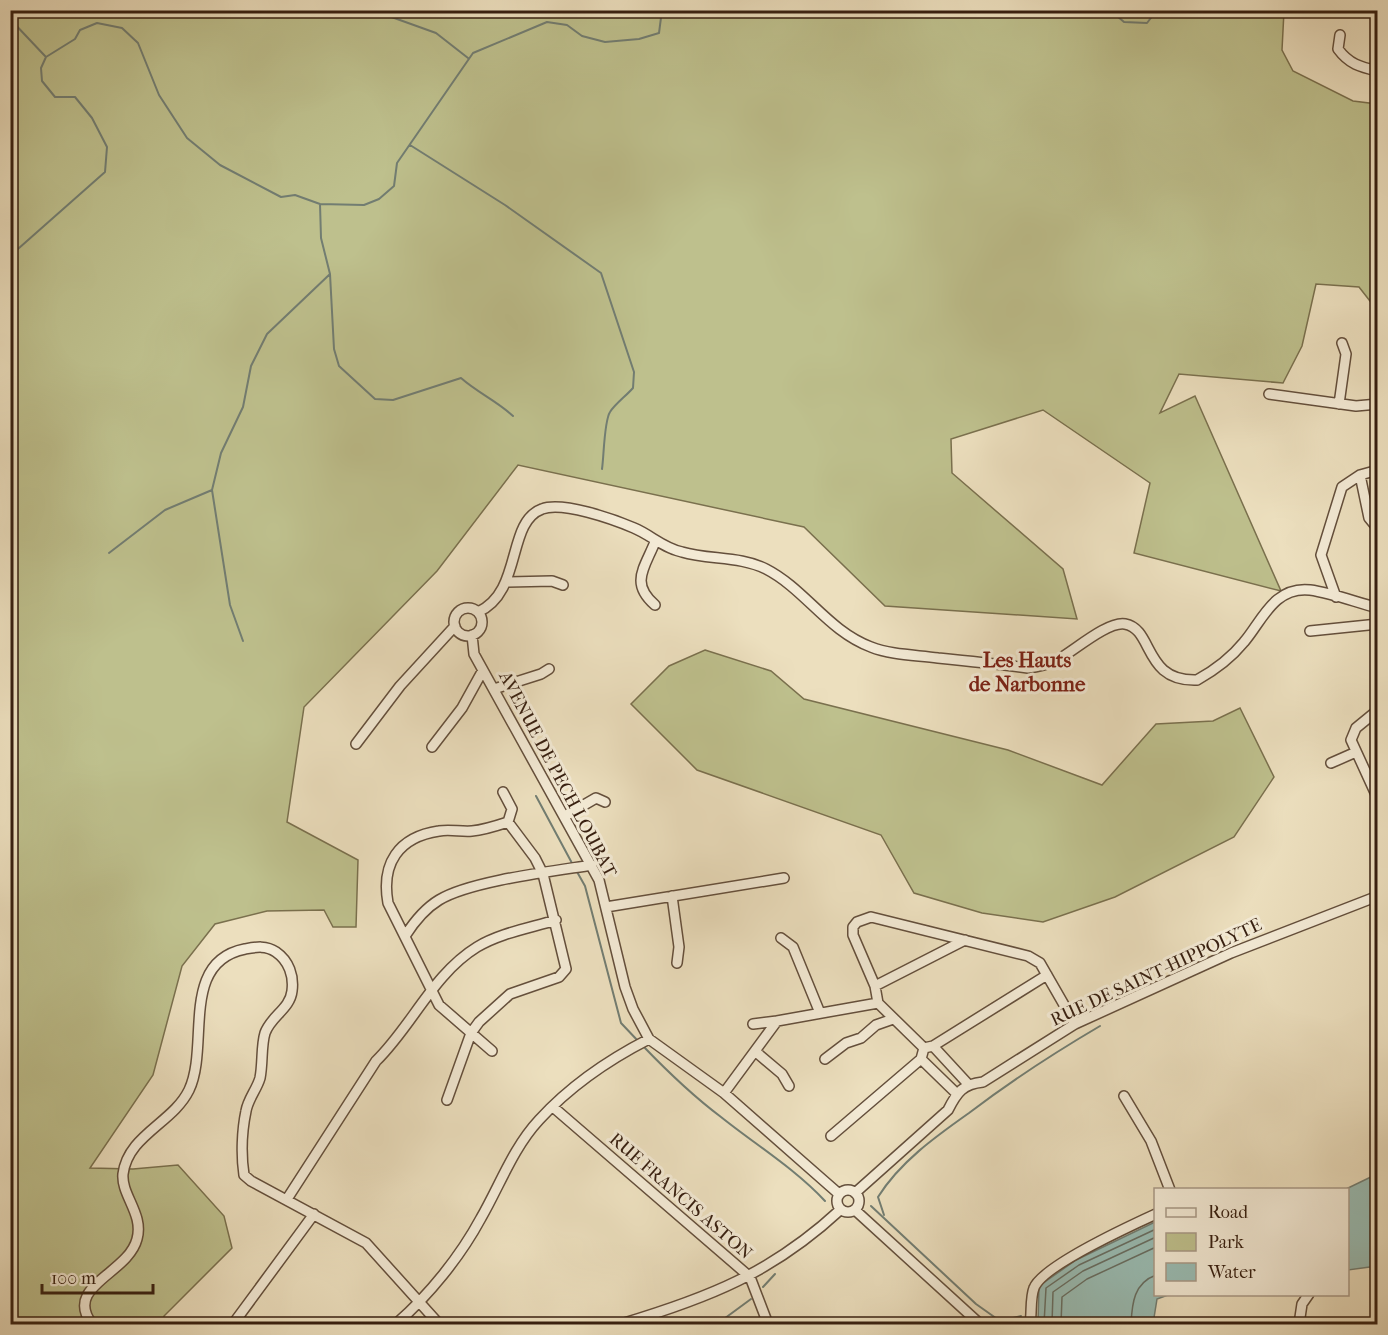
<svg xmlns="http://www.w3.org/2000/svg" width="1388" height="1335" font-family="'IM FELL French Canon',serif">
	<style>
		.green { fill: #bec08d; stroke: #7a704e; stroke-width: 1.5 }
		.water { fill: #99bcb3; stroke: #727d72; stroke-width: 1.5 }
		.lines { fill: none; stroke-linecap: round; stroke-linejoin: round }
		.shore { stroke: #686e62; stroke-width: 1.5 }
		.stream { stroke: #727d72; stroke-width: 2 }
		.minor-casing { stroke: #644f3c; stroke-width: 12 }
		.minor { stroke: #f3ead5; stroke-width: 9 }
		.labels { text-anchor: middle; stroke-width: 6; stroke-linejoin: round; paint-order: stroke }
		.street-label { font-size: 18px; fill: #371f10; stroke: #f3ead5 }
		.quarter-label { font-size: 21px; font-weight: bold; fill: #7a1f14; stroke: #f3ead5 }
	</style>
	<rect width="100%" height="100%" fill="#ecdfbe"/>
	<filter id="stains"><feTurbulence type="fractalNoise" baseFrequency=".00333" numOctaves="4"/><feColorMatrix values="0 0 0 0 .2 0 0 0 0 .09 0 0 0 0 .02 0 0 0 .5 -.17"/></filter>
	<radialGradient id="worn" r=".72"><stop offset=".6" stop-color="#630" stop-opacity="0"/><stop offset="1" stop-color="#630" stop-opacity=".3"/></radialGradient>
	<path class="green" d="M10 11H1284L1282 50 1293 71 1353 101 1377 104V310L1359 287 1316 284 1302 346 1283 383 1179 374 1160 413 1195 396 1281 591 1134 553 1150 483 1043 410 951 439 952 473 1063 569 1077 619 885 606 804 527 518 465 437 571 304 707 287 822 358 860 356 927H333L324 910 267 911 215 924 182 966 153 1075 90 1168 133 1169 178 1165 224 1216 232 1248 164 1316 163 1324H11Z
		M705 650 771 671 804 699 1008 750 1102 785 1156 724 1213 721 1240 708 1274 777 1234 837 1115 897 1043 922 982 913 914 893 881 835 697 770 631 704 669 666Z"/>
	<path class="water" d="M1377 1174V1266L1348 1270 1346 1189Z
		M1155 1222 1156 1294 1168 1295 1157 1299 1153 1324 1038 1323 1039 1286 1076 1260Z"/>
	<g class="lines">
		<path class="shore" d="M1044 1324 1046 1288 1079 1265 1156 1229
			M1052 1324 1053 1292 1083 1271 1156 1237
			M1061 1324 1062 1297 1087 1279 1156 1247
			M1131 1324C1132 1303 1134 1283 1156 1275"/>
		<path class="stream" d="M372 10 436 33 468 58
			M1110 10 1124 22 1147 23 1157 10
			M10 19 45 56
			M410 145 505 205 601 273 634 372 633 388C626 396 615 404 610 412 604 421 604 456 602 469
			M10 256 105 172 107 147 92 118 75 97H55L42 81 41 68 46 57 75 39 80 30 97 23 122 28 138 43 159 95 187 138 220 165 281 197 295 195 320 204 364 205 379 199 394 186 397 163 473 53 547 22 567 25 582 36 605 42 639 39 659 33 662 10
			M330 274 334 349 339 366 375 399 393 400 461 378C478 393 497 401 513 416
			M109 553 165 510 212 490
			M243 641 230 605 212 490 221 453 243 407 251 366 267 334 330 274 321 238 320 204
			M536 796 573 865
			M576 870 585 886 621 1023 639 1042
			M643 1046C667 1071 693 1096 721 1117 756 1145 794 1168 825 1201
			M871 1206 976 1304 1000 1321 1021 1316
			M884 1215 878 1197C900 1162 935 1137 969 1113 1011 1081 1054 1053 1100 1026
			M763 1287 775 1274
			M717 1324 751 1299"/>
		<defs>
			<path id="minor" d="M1340 35 1338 49C1349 64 1360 67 1378 71
				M1269 394 1356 406 1378 404
				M1339 404 1346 354 1342 343
				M1360 475 1369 518 1378 529
				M506 582 552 581 563 585
				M1336 597 1321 555 1342 487 1360 475 1378 470
				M655 605C630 583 644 569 655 542
				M454 622a14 14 0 1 1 28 0a14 14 0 1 1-28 0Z
				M478 612C523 592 506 522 542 509 562 501 613 519 634 528 651 535 663 548 682 552 709 560 740 556 766 569 805 589 828 631 871 647 891 655 916 655 938 658 968 661 998 664 1028 668 1040 667 1049 664 1059 659 1075 650 1108 621 1125 624 1154 629 1143 682 1197 680 1215 670 1231 658 1244 642 1262 621 1274 586 1310 590 1332 593 1355 602 1378 608
				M1310 631 1378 624
				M472 635 474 654 599 880 625 987 633 1009 649 1039 724 1093 839 1194
				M494 689 541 674 549 669
				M1378 710 1356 728 1351 740 1378 799
				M356 744 400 686 455 626
				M432 747 462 708 483 670
				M1331 763 1356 752
				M565 816 596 798 605 802
				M672 896 679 947 677 963
				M606 907 784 878
				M405 936C414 922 424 909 439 900 470 881 554 871 592 865
				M781 938 793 947 820 1013
				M875 986 965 940
				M878 1003 875 986 853 935V927L857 922 871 917 1028 956 1040 963 1075 1024
				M878 1003 924 1048
				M753 1024 777 1021
				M933 1046 1047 975
				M492 1051 439 1005 388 903C381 864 398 837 439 831 450 829 461 832 472 831 484 830 496 826 508 822L512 809 503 792
				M756 1052 782 1074 789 1086
				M825 1059 846 1043 861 1038 876 1025 893 1019
				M724 1093 777 1021 878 1003
				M956 1093 921 1059 924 1048 933 1046 968 1084
				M1124 1096 1151 1141 1170 1190
				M447 1100 471 1033 479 1022 510 994 559 977 566 969 543 874 535 858 508 822
				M553 1107 750 1277 768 1324
				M831 1136 921 1059
				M837 1201a11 11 0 1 1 22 0a11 11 0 1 1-22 0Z
				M855 1193 948 1110C957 1092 963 1084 983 1082L1075 1024 1231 953 1378 896
				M287 1199 376 1061C412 1026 433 974 477 947 500 933 530 928 556 920
				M855 1210 980 1324
				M92 1324C63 1286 128 1274 137 1239 144 1214 121 1195 123 1174 128 1135 173 1123 189 1090 210 1046 179 962 245 949 256 947 266 945 276 952 289 961 294 976 292 991 290 1009 271 1016 265 1033 261 1046 263 1063 260 1078 257 1089 248 1099 246 1111 242 1130 241 1155 244 1175L251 1181 366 1243 439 1324
				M233 1324 314 1214
				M396 1324C429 1295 460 1257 481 1218 500 1185 513 1148 539 1120 570 1086 608 1060 649 1039
				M621 1324C708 1298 772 1273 840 1210
				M1030 1324C1032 1313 1030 1298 1034 1288 1042 1266 1132 1225 1156 1214
				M1299 1324 1302 1304 1309 1294"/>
		</defs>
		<use href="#minor" class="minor-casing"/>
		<use href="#minor" class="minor"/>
	</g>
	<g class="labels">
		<g class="street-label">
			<text transform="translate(558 774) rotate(62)" y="6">AVENUE DE PECH LOUBAT</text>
			<text transform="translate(1156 972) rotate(-25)" y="6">RUE DE SAINT-HIPPOLYTE</text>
			<text transform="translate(681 1196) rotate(41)" y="6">RUE FRANCIS ASTON</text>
		</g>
		<g class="quarter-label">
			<text x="1027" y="667">Les Hauts<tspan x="1027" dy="24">de Narbonne</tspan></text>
		</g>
	</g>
	<rect width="1388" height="1335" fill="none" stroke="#ecdfbe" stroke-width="36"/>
	<rect x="12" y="12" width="1364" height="1311" fill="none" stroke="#371f10" stroke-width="3"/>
	<rect x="18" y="18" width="1352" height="1299" fill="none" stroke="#371f10" stroke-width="1.5"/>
	<rect x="1154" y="1188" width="195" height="108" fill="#f3ead5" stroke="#a89986" stroke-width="1.5"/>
	<rect x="1166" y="1208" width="30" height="9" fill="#f3ead5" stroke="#a89986" stroke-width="1.5"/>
	<text x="1208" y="1218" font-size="18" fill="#371f10">Road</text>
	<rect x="1166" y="1233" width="30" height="18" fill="#bec08d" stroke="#a89986" stroke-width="1.5"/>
	<text x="1208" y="1248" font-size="18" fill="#371f10">Park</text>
	<rect x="1166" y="1263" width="30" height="18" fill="#99bcb3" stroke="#a89986" stroke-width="1.5"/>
	<text x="1208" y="1278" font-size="18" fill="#371f10">Water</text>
	<path d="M42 1284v9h111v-9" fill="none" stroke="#371f10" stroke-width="3"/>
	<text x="51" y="1284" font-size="18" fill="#371f10" stroke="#f3ead5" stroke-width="4.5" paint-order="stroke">100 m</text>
	<rect width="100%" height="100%" filter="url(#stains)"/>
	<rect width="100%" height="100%" fill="url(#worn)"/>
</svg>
